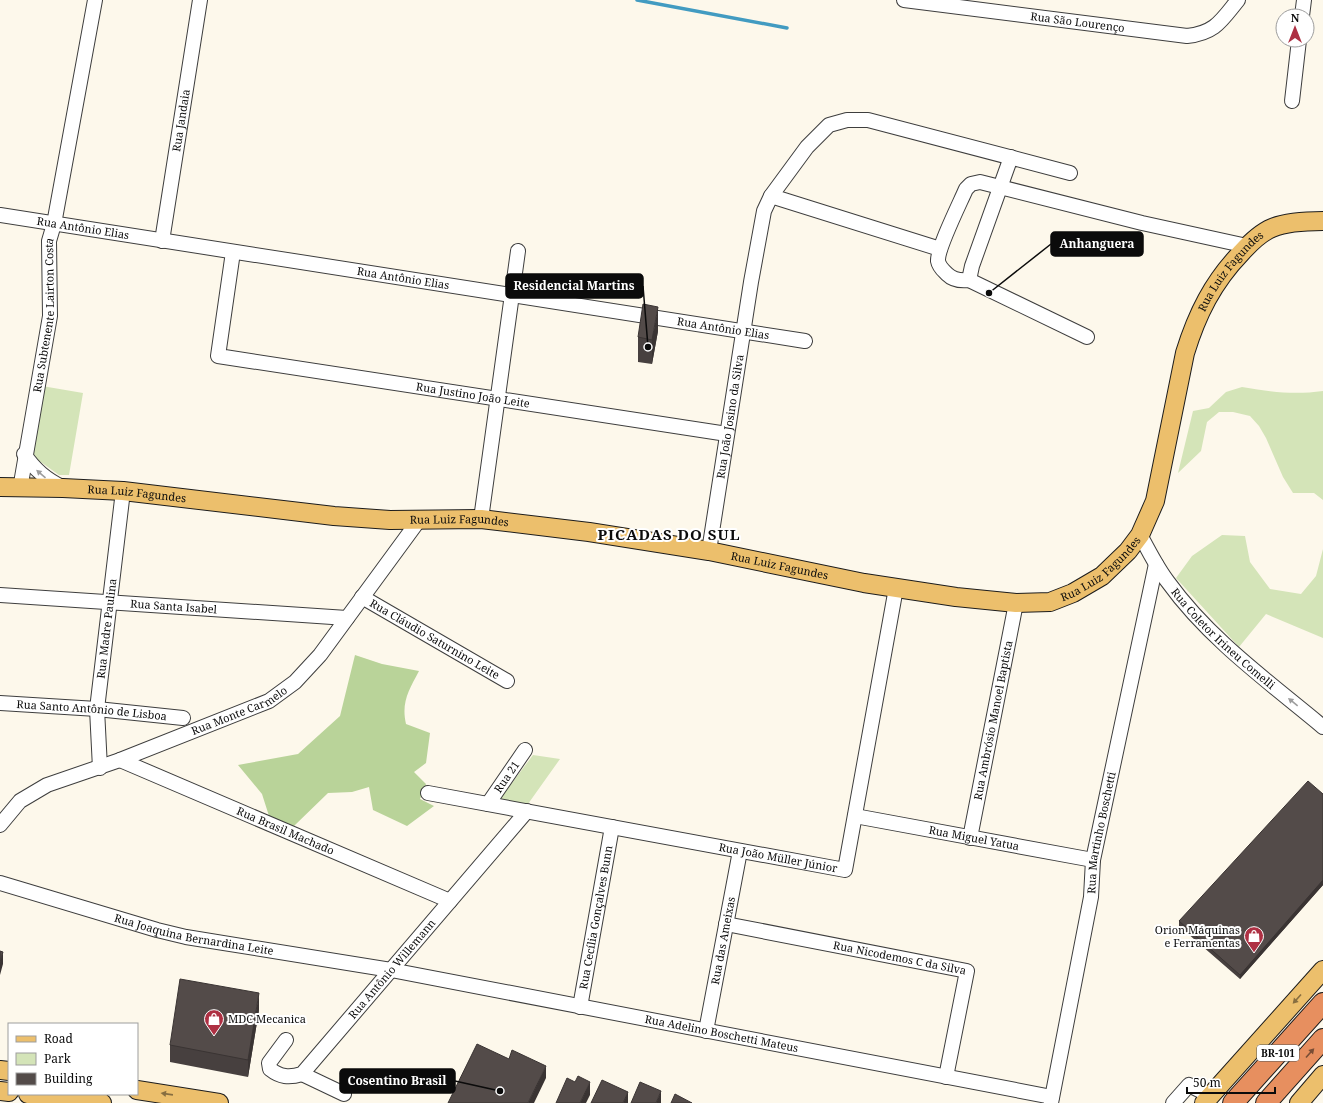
<svg xmlns="http://www.w3.org/2000/svg" width="1323" height="1103" font-family="'Noto Serif',serif">
	<style>
		.green { fill: #d4e4b8 }
		.forest { fill: #b9d399 }
		.lines { fill: none; stroke-linecap: round; stroke-linejoin: round }
		.stream { stroke: #429bc1; stroke-width: 3.5 }
		.minor-casing { stroke: #3e3e3e; stroke-width: 16 }
		.major-casing { stroke: #1c1c1c; stroke-width: 20 }
		.highway-casing { stroke: #1c1c1c; stroke-width: 22 }
		.minor { stroke: #fff; stroke-width: 14 }
		.major { stroke: #ecbf6c; stroke-width: 18 }
		.highway { stroke: #e78f5f; stroke-width: 20 }
		.wall { fill: #47403f }
		.shaded-wall { fill: #3a3433 }
		.building { fill: #534b49; stroke: #3a3433 }
		.oneway { fill: #9d9d9d }
		.oneway2 { fill: #876e40 }
		.oneway3 { fill: #794d35 }
		.labels { text-anchor: middle; stroke-width: 4; stroke-linejoin: round; paint-order: stroke }
		.shield { fill: #fff; stroke: #545454; stroke-width: 1 }
		.shield-label { font-size: 10px; font-weight: bold; fill: #0b0b0b }
		.street-label { font-size: 11px; fill: #0b0b0b; stroke: #fff }
		.poi-label { font-size: 11px; fill: #0b0b0b; stroke: #fff; text-anchor: end }
		.district-label { font-size: 15px; font-weight: bold; letter-spacing: 1px; fill: #0b0b0b; stroke: #fff }
		.leader { fill: none; stroke: #0b0b0b; stroke-width: 1.5 }
		.callout-dot { fill: #0b0b0b; stroke: #fff; stroke-width: 1.5 }
		.callout { fill: #0b0b0b; stroke: #0b0b0b; stroke-width: 1.5 }
		.callout-label { font-size: 12px; text-anchor: middle; font-weight: bold; fill: #fff }
	</style>
	<rect width="100%" height="100%" fill="#fdf8eb"/>
	<path class="green" d="M42 386 83 393 69 475H59L38 460 28 449Z
		M1242 387C1271 392 1294 395 1323 391V500L1314 493H1293L1283 477 1266 438 1259 426 1250 416 1233 412H1219L1207 422 1201 451 1178 473 1193 411 1209 408 1226 392Z
		M1222 535 1245 536 1250 562 1270 589 1301 594 1316 576 1323 549V638L1266 614 1239 647 1176 578 1192 556Z
		M533 755 560 759 528 804 500 799Z"/>
	<path class="forest" d="M355 655 382 664 419 671C409 690 401 702 406 724L430 733 426 763 414 772 426 784 420 799 434 806 407 826 373 810 369 787 352 792 328 793 294 826 269 816 262 794 238 765 298 754 340 716Z"/>
	<g class="lines">
		<path class="stream" d="M637 0 787 28"/>
		<defs>
			<g id="minor">
				<path id="s1" d="M904 0 1187 36C1215 33 1221 21 1238 0"/>
				<path d="M1302 16 1304 0"/>
				<path d="M1292 101 1299 40"/>
				<path d="M1011 157 972 266 969 280 1087 337"/>
				<path d="M771 196 940 249"/>
				<path id="s2" d="M0 215 805 341"/>
				<path id="s3" d="M162 241 200 0"/>
				<path id="s4" d="M233 252 218 356 727 434"/>
				<path d="M969 280C961 281 953 280 947 274 943 270 939 267 938 261 937 249 960 203 966 189L971 184 980 182 1142 223 1247 246"/>
				<path d="M24 454C35 470 46 479 62 487"/>
				<path id="s5" d="M20 489 50 316 49 241 54 224 95 0"/>
				<path d="M481 519 518 251"/>
				<path id="s6" d="M1140 535C1149 551 1157 568 1168 582 1209 639 1269 682 1323 727"/>
				<path id="s7" d="M709 551 751 282 764 211 771 196 807 147 829 125 847 120H868L1070 173"/>
				<path id="s8" d="M0 595 347 618"/>
				<path id="s9" d="M362 597 507 681"/>
				<path id="s10" d="M0 703 97 709 183 718"/>
				<path id="s11" d="M120 760 450 901"/>
				<path id="s12" d="M100 768 97 709 123 491"/>
				<path id="s13" d="M428 793 845 870 896 588"/>
				<path id="s14" d="M488 804 525 750"/>
				<path id="s15" d="M855 816 1093 860"/>
				<path id="s16" d="M0 825 20 801 47 785 120 760 269 701 295 682 320 655 419 520"/>
				<path id="s17" d="M970 838 1016 603"/>
				<path id="s18" d="M0 883 157 930 186 937 391 970 1052 1097"/>
				<path id="s19" d="M726 924 967 971 946 1077"/>
				<path id="s20" d="M580 1007 612 827"/>
				<path id="s21" d="M706 1031 740 851"/>
				<path id="s22" d="M286 1040 269 1063 270 1069C280 1077 289 1078 302 1074L527 811"/>
				<path d="M302 1074 344 1094"/>
				<path id="s23" d="M1051 1103 1091 897 1093 860 1156 564"/>
				<path d="M1173 1103 1189 1085 1211 1096"/>
			</g>
			<g id="major">
				<path id="s24" d="M0 487 63 488 123 491 334 516 390 520 481 519 589 532 709 551 864 583 956 597 1016 603 1050 602 1073 593 1102 576 1128 551 1140 535 1155 501 1185 353C1197 314 1213 282 1241 253 1250 243 1260 233 1272 228 1286 222 1307 221 1323 221"/>
				<path d="M0 1070 9 1071"/>
				<path d="M137 1090 219 1103"/>
				<path d="M0 1091 9 1092"/>
				<path d="M28 1094 102 1103"/>
				<path d="M1204 1103 1323 970"/>
				<path d="M1299 1103 1323 1075"/>
			</g>
			<path id="highway" d="M1233 1103 1323 1003
				M1266 1103 1323 1039"/>
		</defs>
		<use href="#minor" class="minor-casing"/>
		<use href="#major" class="major-casing"/>
		<use href="#highway" class="highway-casing"/>
		<use href="#minor" class="minor"/>
		<use href="#major" class="major"/>
		<use href="#highway" class="highway"/>
	</g>
	<path class="wall" d="M658 331 652 364 638 362V337Z
		M1323 794V885L1240 979 1179 926V921Z
		M259 1010 248 1077 170 1062V1045Z"/>
	<path class="shaded-wall" d="M658 307V331L652 364V340Z
		M1323 880V885L1240 979V975Z
		M3 952V964L0 975V962Z
		M259 993V1010L248 1077V1060Z
		M546 1066V1078L534 1103H528Z
		M590 1082V1095L586 1103H580Z
		M661 1091V1103H656Z
		M628 1092V1103H623Z"/>
	<path class="building" d="M643 304 658 307 652 340 638 337Z
		M1308 781 1323 794V880L1240 975 1179 921Z
		M0 951 3 952 0 962Z
		M180 979 259 993 248 1060 170 1045Z
		M477 1044 509 1059 512 1050 546 1066 528 1103H448Z
		M578 1076 590 1082 580 1103H556L567 1078 575 1082Z
		M602 1080 628 1092 623 1103H591Z
		M640 1082 661 1091 656 1103H631Z
		M675 1094 692 1103H671Z"/>
	<defs><path id="oneway-solid" d="M-6-.8H1V-3.2L6.5 0L1 3.2V.8H-6Z"/></defs>
	<g class="oneway">
		<use href="#oneway-solid" transform="translate(41 474) rotate(-139)"/>
		<use href="#oneway-solid" transform="translate(1293 702) rotate(-141)"/>
	</g>
	<g class="oneway2">
		<use href="#oneway-solid" transform="translate(1297 999) rotate(132)"/>
		<use href="#oneway-solid" transform="translate(167 1094) rotate(-172)"/>
	</g>
	<use class="oneway3" href="#oneway-solid" transform="translate(1310 1053) rotate(-48)"/>
	<defs>
		<symbol id="shop-pin" viewBox="-11 -11 22 30"><path d="M0 17L-7.5 6A9.5 9.5 0 1 1 7.5 6Z" fill="#ae3043" stroke="#fff"/><path d="M-5-2.5h2.3a2.7 3.5 0 0 1 5.4 0H5L5.5 6h-11ZM-1.5-2.5h3a1.5 2.3 0 0 0-3 0Z" fill="#fff"/></symbol>
	</defs>
	<g fill-rule="evenodd">
		<use href="#shop-pin" x="1243" y="925" width="22" height="30"/>
		<use href="#shop-pin" x="203" y="1008" width="22" height="30"/>
	</g>
	<g class="labels">
		<rect class="shield" x="1257" y="1045" width="42" height="16" rx="3"/>
		<g class="shield-label">
			<text x="1278" y="1057">BR-101</text>
		</g>
		<g class="street-label">
			<text dy="4" stroke="none"><textPath href="#s1" startOffset="175">Rua São Lourenço</textPath></text>
			<text dy="4" stroke="none"><textPath href="#s3" startOffset="122">Rua Jandaia</textPath></text>
			<text dy="4" stroke="none"><textPath href="#s2" startOffset="84">Rua Antônio Elias</textPath></text>
			<text dy="4" stroke="none"><textPath href="#s24" startOffset="1456">Rua Luiz Fagundes</textPath></text>
			<text dy="4" stroke="none"><textPath href="#s2" startOffset="408">Rua Antônio Elias</textPath></text>
			<text dy="4" stroke="none"><textPath href="#s5" startOffset="176">Rua Subtenente Lairton Costa</textPath></text>
			<text dy="4" stroke="none"><textPath href="#s2" startOffset="732">Rua Antônio Elias</textPath></text>
			<text dy="4" stroke="none"><textPath href="#s4" startOffset="363">Rua Justino João Leite</textPath></text>
			<text dy="4" stroke="none"><textPath href="#s7" startOffset="136">Rua João Josino da Silva</textPath></text>
			<text dy="4" stroke="none"><textPath href="#s24" startOffset="137">Rua Luiz Fagundes</textPath></text>
			<text dy="4" stroke="none"><textPath href="#s24" startOffset="461">Rua Luiz Fagundes</textPath></text>
			<text dy="4" stroke="none"><textPath href="#s24" startOffset="785">Rua Luiz Fagundes</textPath></text>
			<text dy="4" stroke="none"><textPath href="#s24" startOffset="1120">Rua Luiz Fagundes</textPath></text>
			<text dy="4" stroke="none"><textPath href="#s8" startOffset="174">Rua Santa Isabel</textPath></text>
			<text dy="4" stroke="none"><textPath href="#s12" startOffset="140">Rua Madre Paulina</textPath></text>
			<text dy="4" stroke="none"><textPath href="#s6" startOffset="134">Rua Coletor Irineu Comelli</textPath></text>
			<text dy="4" stroke="none"><textPath href="#s9" startOffset="84">Rua Cláudio Saturnino Leite</textPath></text>
			<text dy="4" stroke="none"><textPath href="#s10" startOffset="92">Rua Santo Antônio de Lisboa</textPath></text>
			<text dy="4" stroke="none"><textPath href="#s16" startOffset="269">Rua Monte Carmelo</textPath></text>
			<text dy="4" stroke="none"><textPath href="#s17" startOffset="120">Rua Ambrósio Manoel Baptista</textPath></text>
			<text dy="4" stroke="none"><textPath href="#s14" startOffset="33">Rua 21</textPath></text>
			<text dy="4" stroke="none"><textPath href="#s11" startOffset="180">Rua Brasil Machado</textPath></text>
			<text dy="4" stroke="none"><textPath href="#s23" startOffset="275">Rua Martinho Boschetti</textPath></text>
			<text dy="4" stroke="none"><textPath href="#s15" startOffset="121">Rua Miguel Yatua</textPath></text>
			<text dy="4" stroke="none"><textPath href="#s13" startOffset="356">Rua João Müller Júnior</textPath></text>
			<text dy="4" stroke="none"><textPath href="#s20" startOffset="91">Rua Cecília Gonçalves Bunn</textPath></text>
			<text dy="4" stroke="none"><textPath href="#s18" startOffset="201">Rua Joaquina Bernardina Leite</textPath></text>
			<text dy="4" stroke="none"><textPath href="#s21" startOffset="92">Rua das Ameixas</textPath></text>
			<text dy="4" stroke="none"><textPath href="#s19" startOffset="177">Rua Nicodemos C da Silva</textPath></text>
			<text dy="4" stroke="none"><textPath href="#s22" startOffset="207">Rua Antônio Willemann</textPath></text>
			<text dy="4" stroke="none"><textPath href="#s18" startOffset="738">Rua Adelino Boschetti Mateus</textPath></text>
		</g>
		<g class="poi-label">
			<text x="1240" y="934">Orion Máquinas<tspan x="1240" dy="13">e Ferramentas</tspan></text>
			<text x="228" y="1023" text-anchor="start">MDC Mecanica</text>
		</g>
		<g class="district-label">
			<text x="669" y="540">PICADAS DO SUL</text>
		</g>
	</g>
	<path class="leader" d="M989 293L1051 244M648 347L643 286M500 1091L455 1081"/>
	<g class="callout-dot">
		<circle cx="989" cy="293" r="4"/>
		<circle cx="648" cy="347" r="4"/>
		<circle cx="500" cy="1091" r="4"/>
	</g>
	<g class="callout">
		<rect x="1051" y="232" width="92" height="24" rx="4"/>
		<rect x="506" y="274" width="137" height="24" rx="4"/>
		<rect x="340" y="1069" width="115" height="24" rx="4"/>
	</g>
	<g class="callout-label">
		<text x="1097" y="248">Anhanguera</text>
		<text x="574" y="290">Residencial Martins</text>
		<text x="397" y="1085">Cosentino Brasil</text>
	</g>
	<rect x="8" y="1023" width="130" height="72" fill="#ffffff" stroke="#9d9d9d"/>
	<rect x="16" y="1036" width="20" height="6" fill="#ecbf6c" stroke="#9d9d9d"/>
	<text x="44" y="1043" font-size="12" fill="#0b0b0b">Road</text>
	<rect x="16" y="1053" width="20" height="12" fill="#d4e4b8" stroke="#9d9d9d"/>
	<text x="44" y="1063" font-size="12" fill="#0b0b0b">Park</text>
	<rect x="16" y="1073" width="20" height="12" fill="#534b49" stroke="#9d9d9d"/>
	<text x="44" y="1083" font-size="12" fill="#0b0b0b">Building</text>
	<g transform="translate(1295 28)"><circle r="19" fill="#ffffff" stroke="#9d9d9d"/>
	<path d="M0-3L7 15L0 10L-7 15Z" fill="#ae3043"/>
	<text y="-6" font-size="11" font-weight="bold" text-anchor="middle" fill="#0b0b0b">N</text>
	</g>
	<path d="M1187 1087v6h88v-6" fill="none" stroke="#0b0b0b" stroke-width="2"/>
	<text x="1193" y="1087" font-size="12" fill="#0b0b0b" stroke="#ffffff" stroke-width="3" paint-order="stroke">50 m</text>
</svg>
